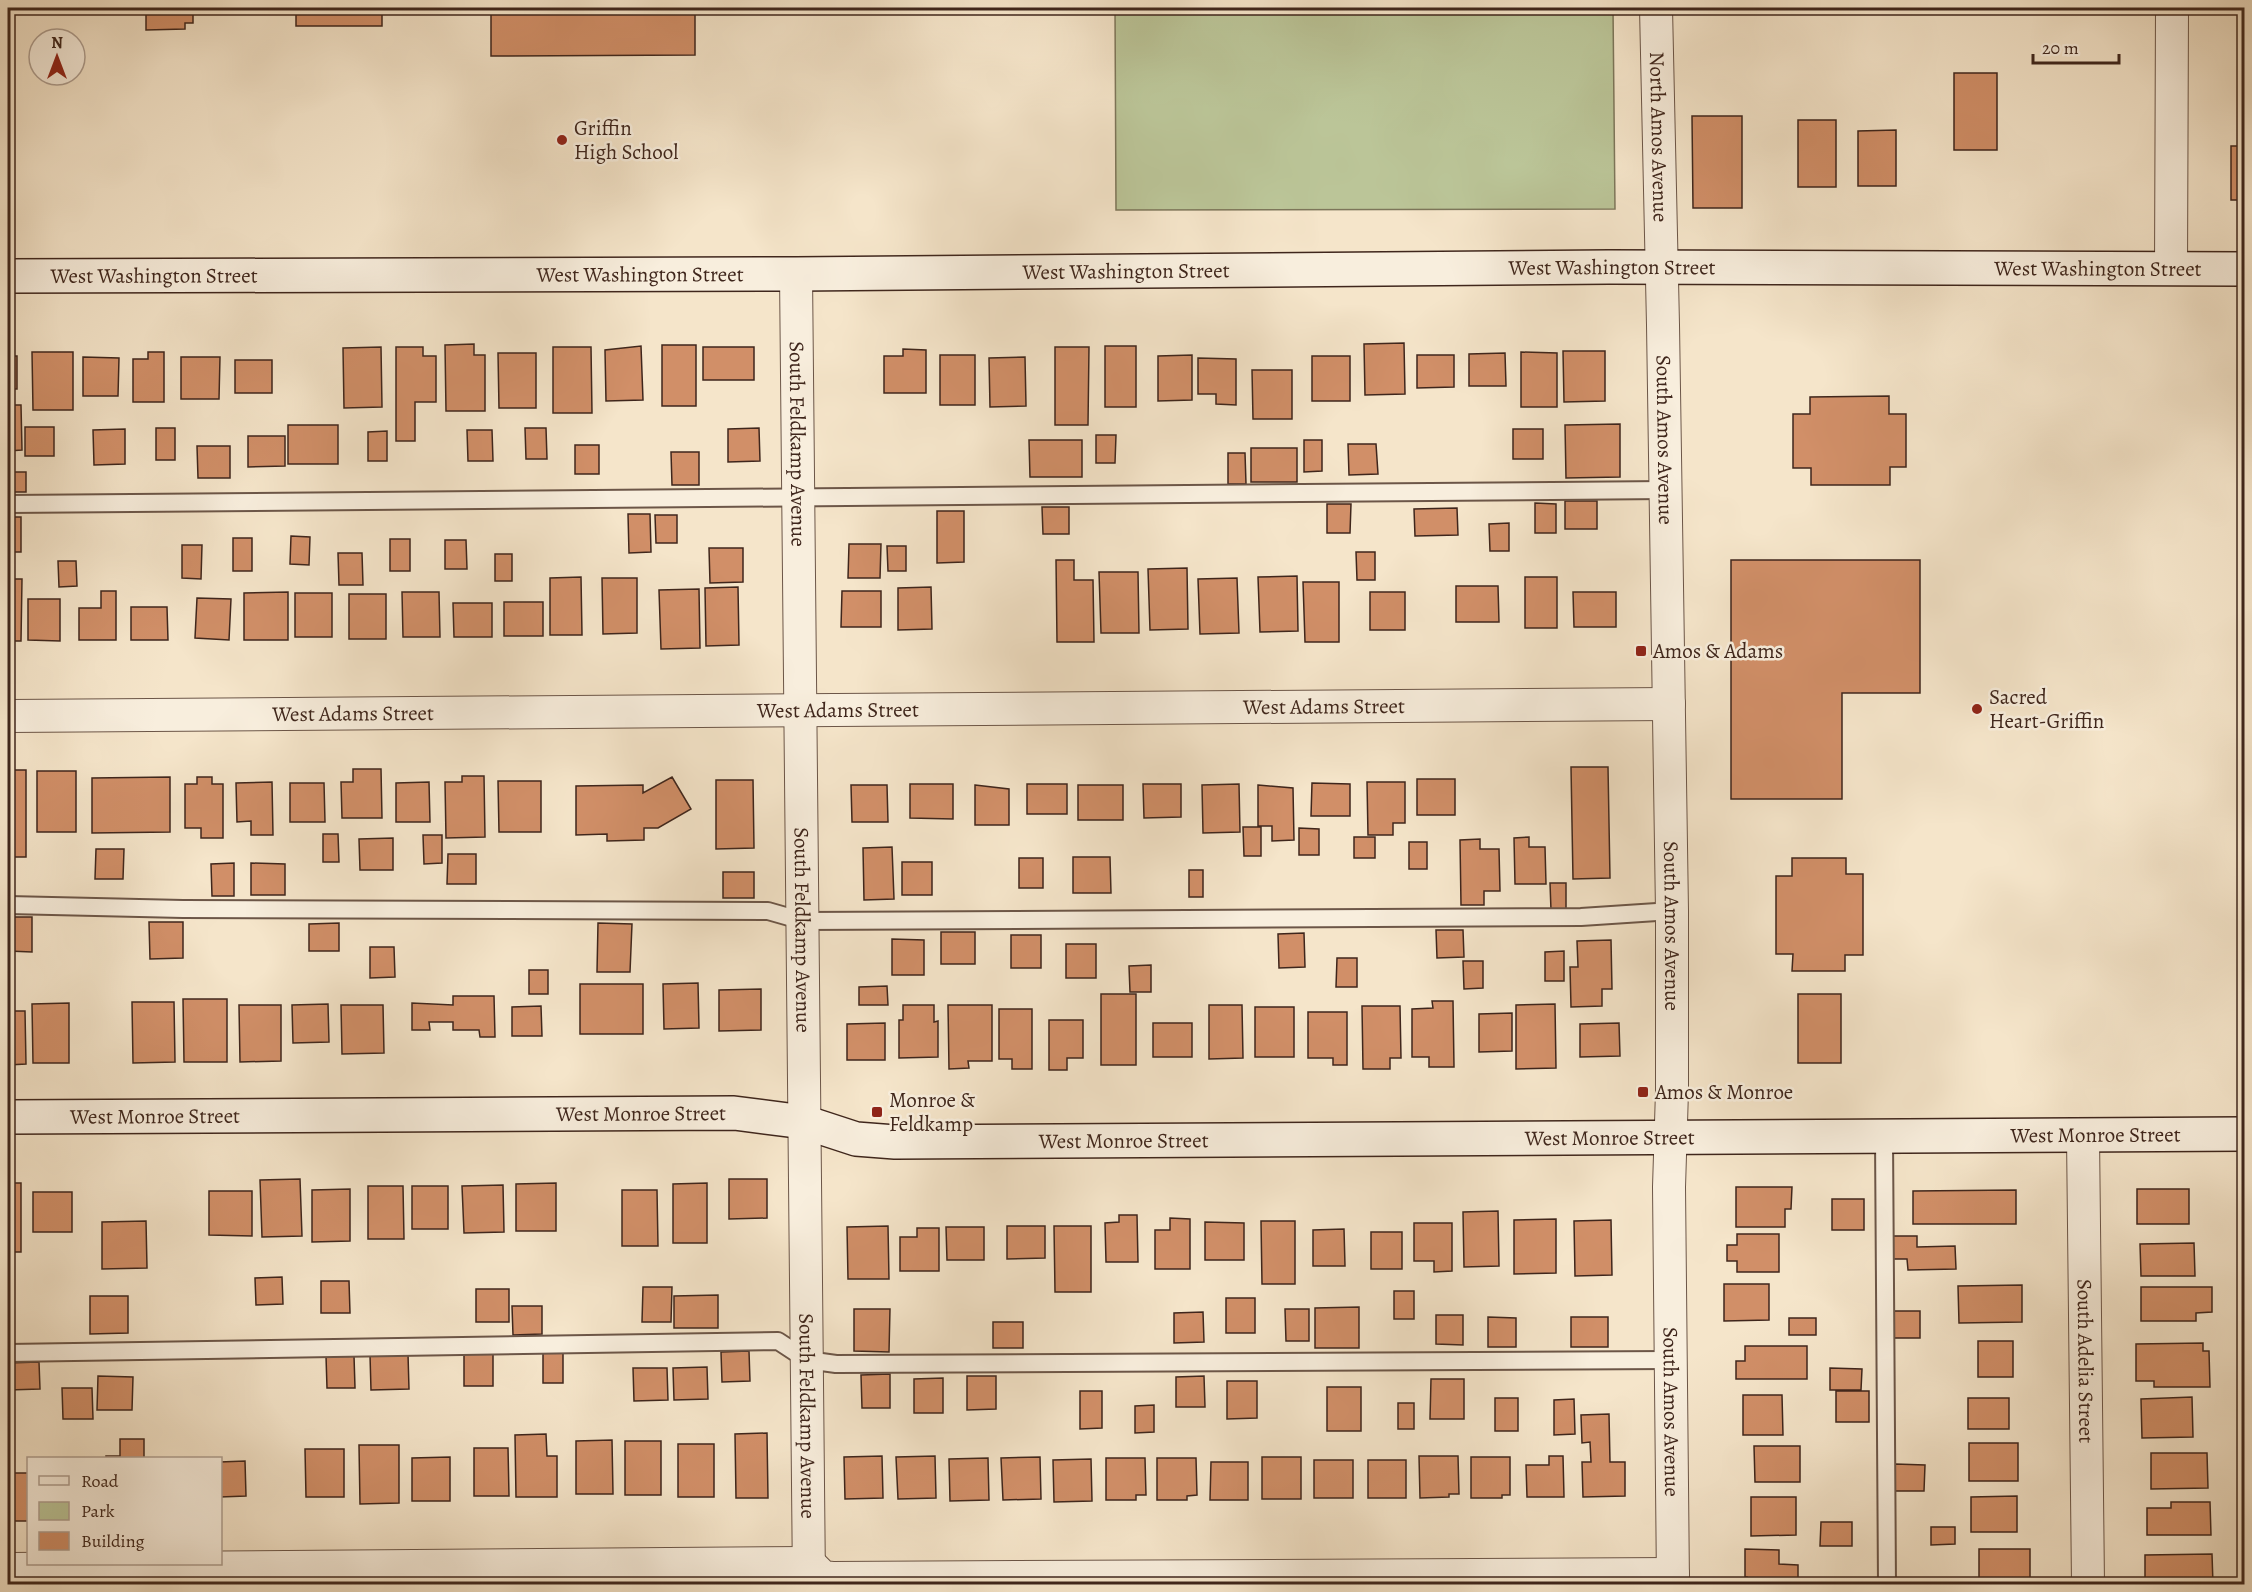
<svg xmlns="http://www.w3.org/2000/svg" width="2252" height="1592" font-family="Alegreya,serif">
	<style>
		.green { fill: #bbc598; stroke: #7d765a; stroke-width: 1.5 }
		.building { fill: #d18f68; stroke: #3f261c; stroke-width: 1.5 }
		.lines { fill: none; stroke-linecap: round; stroke-linejoin: round }
		.lane-casing { stroke: #6c5648; stroke-width: 20 }
		.street-casing { stroke: #6c5648; stroke-width: 34 }
		.secondary-casing { stroke: #3f261c; stroke-width: 36 }
		.lane { stroke: #f8eedd; stroke-width: 16 }
		.street { stroke: #f8eedd; stroke-width: 32 }
		.secondary { stroke: #f8eedd; stroke-width: 33 }
		.poi-dot { fill: #8f2418; stroke: #f8eedd; stroke-width: 2 }
		.labels { text-anchor: middle; stroke-width: 5; stroke-linejoin: round; paint-order: stroke }
		.poi-label { font-size: 21px; fill: #3f261c; stroke: #f8eedd; text-anchor: start }
		.street-label { font-size: 21px; fill: #3f261c; stroke: #f8eedd }
	</style>
	<rect width="100%" height="100%" fill="#f5e5ca"/>
	<filter id="stains"><feTurbulence type="fractalNoise" baseFrequency=".00333" numOctaves="4"/><feColorMatrix values="0 0 0 0 .2 0 0 0 0 .09 0 0 0 0 .02 0 0 0 .5 -.17"/></filter>
	<radialGradient id="worn" r=".72"><stop offset=".6" stop-color="#630" stop-opacity="0"/><stop offset="1" stop-color="#630" stop-opacity=".3"/></radialGradient>
	<path class="green" d="M1115 8H1613L1615 209 1116 210Z"/>
	<path class="building" d="M146 8H193V23H185V29L146 30Z
		M296 8H382V26H296Z
		M491 8H695V55L491 56Z
		M1954 73H1997V150H1954Z
		M1692 116H1742V208H1693Z
		M1798 120H1836V187H1798Z
		M1896 130V186H1858V131Z
		M2231 146H2244V200H2231Z
		M1404 343 1405 394 1365 395 1364 344Z
		M474 344V355H485V411H446L445 345Z
		M662 345H696V406H662Z
		M641 346 643 400 606 401 605 350Z
		M1105 346H1136V407H1105Z
		M381 347 382 407 344 408 343 348Z
		M396 347H423V356H436V402H415V441H396Z
		M553 347H591L592 413H553Z
		M703 347H754V380H703Z
		M1055 347H1089L1088 425H1055Z
		M903 349 926 350V393H884V356H903Z
		M1563 351H1605V401L1564 402Z
		M32 352H73V410H33Z
		M148 352H164V402H133V359H148Z
		M1521 352 1557 353V407H1521Z
		M498 353H536V408H499Z
		M1505 353 1506 386H1469V354Z
		M940 355H975V405H940Z
		M1192 355V400L1158 401V356Z
		M1417 355H1454V387L1417 388Z
		M8 356H17V389H8Z
		M1312 356H1350V401H1312Z
		M83 357 119 358 118 396H83Z
		M181 357H220L219 399H181Z
		M1025 357 1026 406 990 407 989 358Z
		M1198 358 1236 359V405L1216 404V394H1198Z
		M235 360H272V393H235Z
		M1252 370H1292V419H1253Z
		M1889 396V414H1906V467H1890V485H1811V468H1793V414H1810V397Z
		M8 405H21L22 450 8 451Z
		M1620 424V477L1566 478 1565 425Z
		M288 425H338V464H288Z
		M25 427H54V456H25Z
		M156 428H175V460H156Z
		M525 428H546L547 459H526Z
		M759 428 760 461 728 462V429Z
		M125 429V464L94 465 93 430Z
		M1513 429H1543V459H1513Z
		M467 430H492L493 461H468Z
		M387 431V461H368V432Z
		M1096 435H1116L1115 463H1096Z
		M248 436H285V466L248 467Z
		M1029 440H1082V477H1030Z
		M1304 440H1322V471L1304 472Z
		M1348 444H1376L1378 474 1349 475Z
		M575 445H599V474H575Z
		M197 446H230V478H198Z
		M1251 448H1297V482H1251Z
		M671 452H699V485H672Z
		M1228 453H1245L1246 484H1228Z
		M8 472H26V492H8Z
		M1565 501H1597V529H1565Z
		M1535 503 1556 504V533H1535Z
		M1327 504H1351L1350 533H1327Z
		M1042 507H1069V534H1043Z
		M1457 508 1458 535 1415 536 1414 509Z
		M937 511H964V562L937 563Z
		M628 514H650L651 552 629 553Z
		M655 515H677V543H656Z
		M8 517H21V552H8Z
		M1509 523V551H1490L1489 524Z
		M291 536 310 537 309 565 290 564Z
		M233 538H252V571H233Z
		M390 539H410V571H390Z
		M445 540H466L467 569H445Z
		M849 544H881L880 578H848Z
		M182 545H202L201 579 182 578Z
		M887 546H906V571H888Z
		M709 548H743V582L710 583Z
		M1356 552H1375V580H1357Z
		M338 553H362L363 585H339Z
		M495 554H512V581H495Z
		M1056 560H1074V580H1093L1094 642H1057Z
		M1731 560H1920V693H1842V799H1731Z
		M58 561H76L77 586 59 587Z
		M1187 568 1188 629 1150 630 1148 569Z
		M1099 572H1138L1139 633H1101Z
		M1297 576 1298 631 1260 632 1258 577Z
		M581 577 582 635H550V578Z
		M1525 577H1557V628H1525Z
		M602 578H637V633L603 634Z
		M1237 578 1239 633 1200 634 1198 579Z
		M8 579H22L21 641H8Z
		M1303 582H1339V642H1305Z
		M1456 586H1498L1499 622H1456Z
		M738 587 739 645 706 646 705 588Z
		M931 587 932 629 898 630V588Z
		M699 589 700 648 661 649 659 590Z
		M101 591H116V640H79V608H101Z
		M842 591H881V627H841Z
		M288 592V640H244V593Z
		M402 592H439L440 637H403Z
		M1370 592H1405V630H1370Z
		M1573 592H1616V627H1574Z
		M295 593H332V637H295Z
		M349 594H386V639H349Z
		M197 598 231 599 229 640 195 638Z
		M28 599H60V641L28 640Z
		M504 602H543V636H504Z
		M453 603H492V637H454Z
		M131 607H167L168 640H131Z
		M1571 767H1608L1610 878 1573 879Z
		M353 769H381L382 818H342L341 782H353Z
		M8 770H26V857H8Z
		M37 771H76V832H37Z
		M462 776H484L485 837 446 838 445 782H462Z
		M170 777V832L92 833V778Z
		M197 777H212V784H223V838H201V828H185V784H197Z
		M672 777 691 809 658 828H644V840L607 841V834L576 835V786L643 785V793Z
		M1417 779H1455V815H1417Z
		M716 780H753L754 848 716 849Z
		M498 781H541V832H499Z
		M272 782 273 835H251V821L237 822 236 783Z
		M429 782 430 822H396V783Z
		M1367 782H1405V823H1393V835H1368Z
		M290 783H324L325 822H290Z
		M1312 783 1350 784V816H1311Z
		M910 784H953V819L910 818Z
		M1027 784H1067V814H1027Z
		M1143 784H1181V817L1144 818Z
		M1239 784 1240 832 1203 833 1202 785Z
		M851 785H887L888 822H852Z
		M975 785 1009 789V825H975Z
		M1078 785H1123V820H1078Z
		M1258 785 1293 788 1294 840 1272 841V826H1258Z
		M1243 827H1261V856H1244Z
		M1299 828 1319 829V855H1299Z
		M323 834H338L339 862H323Z
		M423 835H442V863L424 864Z
		M1354 837H1375V858H1354Z
		M1529 837V847H1545L1546 884H1515L1514 838Z
		M393 838V870H360L359 839Z
		M1480 839V849H1499L1500 891H1484V905H1461L1460 840Z
		M1409 842H1427V869H1409Z
		M892 847 894 899 864 900 863 848Z
		M96 849H124L123 879H95Z
		M448 854H476V884H447Z
		M1073 857H1110L1111 893H1073Z
		M1019 858H1043V888H1019Z
		M1792 858H1846V874H1863V955H1845V971H1792L1793 954H1776V876H1792Z
		M902 862H932V895H902Z
		M234 863V896H212L211 864Z
		M251 863 285 864V895H251Z
		M1189 870H1203V897H1189Z
		M723 872H754V898H723Z
		M1550 883H1566V910H1551Z
		M8 917H32V952L8 951Z
		M149 922H183V958L150 959Z
		M339 923V951H309V924Z
		M598 923 632 924 630 972H597Z
		M1436 930H1463L1464 957 1437 958Z
		M941 932H975V964H941Z
		M1304 933 1305 967 1279 968 1278 934Z
		M1011 935H1041V968H1011Z
		M892 939 924 940V975H892Z
		M1611 940 1612 989H1602V1006L1571 1007 1570 967H1578L1577 941Z
		M1066 944H1096V978H1066Z
		M370 947H394L395 977 370 978Z
		M1564 951V981H1545V952Z
		M1337 958H1357V987H1336Z
		M1463 961H1483V988L1464 989Z
		M1151 965V992H1130L1129 966Z
		M529 970H548V994H529Z
		M698 983 699 1028 664 1029 663 984Z
		M580 984H643V1034H580Z
		M887 986 888 1005H859V987Z
		M761 989V1030L719 1031V990Z
		M1101 994H1136V1065H1101Z
		M1798 994H1841V1063H1798Z
		M453 996H494L495 1037H480L479 1030H453V1022H429L430 1030H412V1003L453 1005Z
		M183 999H227V1062H184Z
		M1432 1001H1453L1454 1067H1429V1057H1412V1009L1433 1008Z
		M132 1002H174L175 1062 133 1063Z
		M69 1003V1063H33L32 1004Z
		M328 1004 329 1042 293 1043 292 1005Z
		M1555 1004 1556 1068 1516 1069V1005Z
		M239 1005H281V1061L240 1062Z
		M341 1005H383L384 1053 342 1054Z
		M903 1005H934V1022L938 1021V1057L899 1058V1020H903Z
		M948 1005H992V1061H968L969 1068 949 1069Z
		M1209 1005H1242L1243 1058 1209 1059Z
		M541 1006 542 1036H512V1007Z
		M1362 1006H1400L1401 1058H1390V1069H1363Z
		M1255 1007H1294V1057H1255Z
		M999 1009H1032V1069H1012V1059H999Z
		M8 1011H25L26 1064 8 1065Z
		M1308 1012H1347V1065H1333V1058H1308Z
		M1512 1013V1051L1479 1052V1014Z
		M1049 1020H1083V1058H1067V1070H1049Z
		M885 1023V1060H847V1024Z
		M1153 1023H1192V1057H1153Z
		M1619 1023 1620 1056 1580 1057V1024Z
		M300 1179 302 1236 262 1237 260 1180Z
		M729 1179H767V1218L729 1219Z
		M8 1183H21V1252H8Z
		M556 1183V1231H516V1184Z
		M707 1183V1243H673V1184Z
		M503 1185 504 1232 464 1233 462 1186Z
		M368 1186H403L404 1239H368Z
		M412 1186H448V1229H412Z
		M1736 1187H1792L1791 1209H1785V1227H1736Z
		M350 1189V1241L312 1242V1190Z
		M2137 1189H2189V1224H2137Z
		M622 1190H657L658 1246H622Z
		M2016 1190V1224H1913V1191Z
		M209 1191H252V1236L209 1235Z
		M33 1192H72V1232H33Z
		M1832 1199H1864V1230H1832Z
		M1498 1211 1499 1266 1464 1267 1463 1212Z
		M1119 1215H1137L1138 1262H1106L1105 1223 1119 1222Z
		M1170 1218 1190 1219V1269H1155V1230H1170Z
		M1556 1219V1273L1514 1274V1220Z
		M1611 1220 1612 1275 1575 1276 1574 1221Z
		M146 1221 147 1268 102 1269V1222Z
		M1261 1221H1295V1284H1262Z
		M1205 1222 1244 1223V1260H1205Z
		M1414 1223H1452V1271L1434 1272V1261H1414Z
		M888 1226 889 1279H848L847 1227Z
		M1007 1226H1045V1258L1007 1259Z
		M1054 1226H1091V1292H1055Z
		M946 1227H984V1260H947Z
		M917 1228H939V1271H900V1237H917Z
		M1344 1229 1345 1266H1313V1230Z
		M1371 1232H1402V1269H1371Z
		M1737 1234H1779V1272H1737V1261H1727V1245H1737Z
		M1888 1236H1917V1247L1955 1246 1956 1269 1908 1270 1907 1259H1889Z
		M2194 1243 2195 1276H2141L2140 1244Z
		M282 1277 283 1304 256 1305 255 1278Z
		M321 1281H349L350 1313H321Z
		M1724 1284H1769V1320L1724 1321Z
		M2022 1285V1322L1959 1323 1958 1286Z
		M643 1287H672L671 1322H642Z
		M2141 1287H2212V1312L2196 1313V1321H2141Z
		M476 1289H509V1322H476Z
		M1394 1291H1414V1319H1394Z
		M718 1295V1328H674V1296Z
		M90 1296H128V1333L90 1334Z
		M1226 1298H1255V1333H1226Z
		M512 1306H542V1334L513 1335Z
		M1359 1307V1348H1315V1308Z
		M854 1309H890L889 1352 854 1351Z
		M1285 1309H1309V1341H1286Z
		M1889 1311H1920V1338H1889Z
		M1203 1312 1204 1342 1174 1343V1313Z
		M1436 1315H1463V1345L1436 1344Z
		M1488 1317 1516 1318V1347H1488Z
		M1571 1317H1608V1347H1571Z
		M1789 1318H1816V1335H1789Z
		M993 1322H1023V1348H993Z
		M2241 1338H2244V1361H2241Z
		M1978 1341H2013V1377H1978Z
		M2203 1343V1351H2209L2210 1387H2154V1381H2136V1344Z
		M1745 1346H1807V1379H1736V1361H1745Z
		M749 1351 750 1381 722 1382 721 1352Z
		M563 1352V1383H543V1353Z
		M464 1353H493V1386H464Z
		M408 1354 409 1389 371 1390 370 1355Z
		M326 1356H354L355 1388H327Z
		M39 1362 40 1389 8 1390V1363Z
		M707 1367 708 1399 674 1400 673 1368Z
		M633 1368H667L668 1400 634 1401Z
		M1830 1368 1862 1369 1861 1390H1830Z
		M890 1374V1408H862L861 1375Z
		M98 1376 133 1377 132 1410H97Z
		M967 1376H996V1409L967 1410Z
		M1204 1376 1205 1407H1176V1377Z
		M943 1378V1413H914V1379Z
		M1431 1379H1464V1419H1430Z
		M1227 1381H1257V1418L1227 1419Z
		M1327 1387H1361V1431H1327Z
		M62 1388H92L93 1419H63Z
		M2241 1390H2244V1416H2241Z
		M1080 1391H1102V1428L1080 1429Z
		M1836 1391H1869V1422H1836Z
		M1743 1395H1782L1783 1435H1743Z
		M2192 1397 2193 1437 2142 1438 2141 1399Z
		M1495 1398H1518V1431H1495Z
		M1968 1398H2009V1429H1968Z
		M1574 1399 1575 1434 1554 1435V1400Z
		M1398 1403H1414V1429H1398Z
		M1154 1405V1432L1135 1433V1406Z
		M1609 1414 1610 1462H1625V1496L1583 1497 1582 1462H1591L1590 1442 1582 1443 1581 1415Z
		M767 1433 768 1498H736L735 1434Z
		M546 1434 547 1456H557V1497H516L515 1435Z
		M120 1439H144V1458H106V1456H120Z
		M612 1440 613 1494H576V1441Z
		M625 1441H661V1495H625Z
		M1969 1443H2018V1481H1969Z
		M678 1444H714V1497H678Z
		M359 1445H399V1503L360 1504Z
		M1754 1446H1800V1482H1755Z
		M474 1448H508L509 1496H474Z
		M305 1449H344V1497H306Z
		M2151 1453H2207L2208 1488 2151 1489Z
		M882 1456 883 1498 845 1499 844 1457Z
		M935 1456 936 1498 898 1499 896 1457Z
		M1419 1456H1458L1459 1494H1449V1497L1420 1498Z
		M1549 1456H1563L1564 1497H1527L1526 1465H1549Z
		M450 1457V1501H412V1458Z
		M1040 1457 1041 1499 1003 1500 1001 1458Z
		M1262 1457H1301V1499H1262Z
		M1471 1457H1510V1495H1502V1498H1471Z
		M988 1458 989 1500 950 1501 949 1459Z
		M1106 1458H1145L1146 1495H1136V1500H1106Z
		M1157 1458H1196L1197 1495 1187 1496V1500H1157Z
		M1091 1459 1092 1501 1054 1502 1053 1460Z
		M1314 1460H1353V1498H1314Z
		M1368 1460H1406V1498H1368Z
		M245 1461 246 1496 220 1497V1462Z
		M1211 1462H1248V1500H1210Z
		M1895 1464 1925 1465 1924 1491H1895Z
		M8 1473H28V1521H8Z
		M2017 1496V1532H1971V1497Z
		M1751 1497H1796V1535L1751 1536Z
		M2171 1502H2210L2211 1535H2147V1508H2171Z
		M1821 1522H1852V1546H1820Z
		M1931 1527H1955V1544L1931 1545Z
		M1745 1549 1779 1550V1564L1798 1565V1584H1747V1577H1745Z
		M1979 1549H2030V1584H1979Z
		M2212 1554 2213 1584H2145V1555Z
		M1934 1580 1961 1581V1584H1934Z"/>
	<g class="lines">
		<defs>
			<path id="lane" d="M8 504 1666 490
				M8 905 183 909 768 911 803 921 1581 917 1672 911
				M1884 1137 1887 1584
				M8 1353 778 1341 807 1360 836 1364 1670 1360"/>
			<g id="street">
				<path id="s1" d="M1656 8 1663 325 1672 911V1091L1669 1187 1673 1584"/>
				<path d="M2171 269 2172 8"/>
				<path id="s2" d="M796 274 809 1584"/>
				<path id="s3" d="M8 716 1669 704"/>
				<path id="s4" d="M2083 1136 2088 1584"/>
				<path d="M8 1569 809 1563 823 1577 832 1578 1673 1574"/>
			</g>
			<g id="secondary">
				<path id="s5" d="M8 276 796 274 1609 267 2244 269"/>
				<path id="s6" d="M8 1117 734 1113 804 1122 856 1139 895 1142 2244 1134"/>
			</g>
		</defs>
		<use href="#lane" class="lane-casing"/>
		<use href="#street" class="street-casing"/>
		<use href="#secondary" class="secondary-casing"/>
		<use href="#lane" class="lane"/>
		<use href="#street" class="street"/>
		<use href="#secondary" class="secondary"/>
	</g>
	<g class="poi-dot">
		<circle cx="562" cy="140" r="6"/>
		<rect x="1635" y="645" width="12" height="12" rx="3"/>
		<circle cx="1977" cy="709" r="6"/>
		<rect x="1637" y="1086" width="12" height="12" rx="3"/>
		<rect x="871" y="1106" width="12" height="12" rx="3"/>
	</g>
	<g class="labels">
		<g class="poi-label">
			<text x="574" y="135">Griffin<tspan x="574" dy="24">High School</tspan></text>
			<text x="1653" y="658">Amos &amp; Adams</text>
			<text x="1989" y="704">Sacred<tspan x="1989" dy="24">Heart-Griffin</tspan></text>
			<text x="1655" y="1099">Amos &amp; Monroe</text>
			<text x="889" y="1107">Monroe &amp;<tspan x="889" dy="24">Feldkamp</tspan></text>
		</g>
		<g class="street-label">
			<text dy="7" stroke="none"><textPath href="#s1" startOffset="129">North Amos Avenue</textPath></text>
			<text dy="7" stroke="none"><textPath href="#s5" startOffset="1604">West Washington Street</textPath></text>
			<text dy="7" stroke="none"><textPath href="#s5" startOffset="2090">West Washington Street</textPath></text>
			<text dy="7" stroke="none"><textPath href="#s5" startOffset="1118">West Washington Street</textPath></text>
			<text dy="7" stroke="none"><textPath href="#s5" startOffset="632">West Washington Street</textPath></text>
			<text dy="7" stroke="none"><textPath href="#s5" startOffset="146">West Washington Street</textPath></text>
			<text dy="7" stroke="none"><textPath href="#s1" startOffset="432">South Amos Avenue</textPath></text>
			<text dy="7" stroke="none"><textPath href="#s2" startOffset="170">South Feldkamp Avenue</textPath></text>
			<text dy="7" stroke="none"><textPath href="#s3" startOffset="1316">West Adams Street</textPath></text>
			<text dy="7" stroke="none"><textPath href="#s3" startOffset="830">West Adams Street</textPath></text>
			<text dy="7" stroke="none"><textPath href="#s3" startOffset="345">West Adams Street</textPath></text>
			<text dy="7" stroke="none"><textPath href="#s1" startOffset="918">South Amos Avenue</textPath></text>
			<text dy="7" stroke="none"><textPath href="#s2" startOffset="656">South Feldkamp Avenue</textPath></text>
			<text dy="7" stroke="none"><textPath href="#s6" startOffset="633">West Monroe Street</textPath></text>
			<text dy="7" stroke="none"><textPath href="#s6" startOffset="147">West Monroe Street</textPath></text>
			<text dy="7" stroke="none"><textPath href="#s6" startOffset="2091">West Monroe Street</textPath></text>
			<text dy="7" stroke="none"><textPath href="#s6" startOffset="1605">West Monroe Street</textPath></text>
			<text dy="7" stroke="none"><textPath href="#s6" startOffset="1119">West Monroe Street</textPath></text>
			<text dy="7" stroke="none"><textPath href="#s4" startOffset="225">South Adelia Street</textPath></text>
			<text dy="7" stroke="none"><textPath href="#s1" startOffset="1404">South Amos Avenue</textPath></text>
			<text dy="7" stroke="none"><textPath href="#s2" startOffset="1142">South Feldkamp Avenue</textPath></text>
		</g>
	</g>
	<rect width="2252" height="1592" fill="none" stroke="#f5e5ca" stroke-width="30"/>
	<rect x="9" y="9" width="2234" height="1574" fill="none" stroke="#3f261c" stroke-width="3"/>
	<rect x="15" y="15" width="2222" height="1562" fill="none" stroke="#3f261c" stroke-width="1.5"/>
	<rect x="27" y="1457" width="195" height="108" fill="#f8eedd" stroke="#ae9e90" stroke-width="1.5"/>
	<rect x="39" y="1476" width="30" height="9" fill="#f8eedd" stroke="#ae9e90" stroke-width="1.5"/>
	<text x="81" y="1487" font-size="18" fill="#3f261c">Road</text>
	<rect x="39" y="1502" width="30" height="18" fill="#bbc598" stroke="#ae9e90" stroke-width="1.5"/>
	<text x="81" y="1517" font-size="18" fill="#3f261c">Park</text>
	<rect x="39" y="1532" width="30" height="18" fill="#d18f68" stroke="#ae9e90" stroke-width="1.5"/>
	<text x="81" y="1547" font-size="18" fill="#3f261c">Building</text>
	<g transform="translate(57 57)"><circle r="28" fill="#f8eedd" stroke="#ae9e90" stroke-width="1.5"/>
	<path d="M0-4.5L10 22L0 15L-10 22Z" fill="#8f2418"/>
	<text y="-9" font-size="16" font-weight="bold" text-anchor="middle" fill="#3f261c">N</text>
	</g>
	<path d="M2033 54v9h86v-9" fill="none" stroke="#3f261c" stroke-width="3"/>
	<text x="2042" y="54" font-size="18" fill="#3f261c" stroke="#f8eedd" stroke-width="4.5" paint-order="stroke">20 m</text>
	<rect width="100%" height="100%" filter="url(#stains)"/>
	<rect width="100%" height="100%" fill="url(#worn)"/>
</svg>
